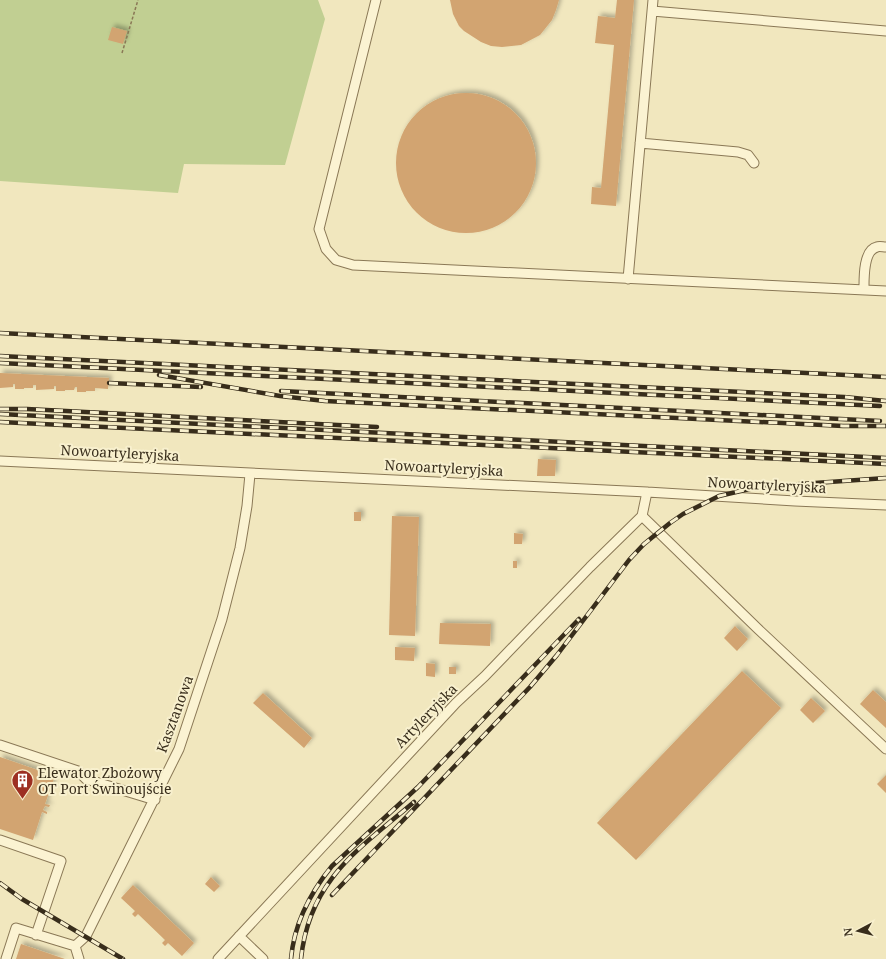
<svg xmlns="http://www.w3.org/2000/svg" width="886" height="959" font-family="'Noto Serif',serif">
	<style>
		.green { fill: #c1cf92 }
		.building { fill: #d2a471; filter: url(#shadow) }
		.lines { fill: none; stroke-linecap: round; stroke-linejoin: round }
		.minor-casing { stroke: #8a7856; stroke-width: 11 }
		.path { stroke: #8a7856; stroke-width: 1.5; stroke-dasharray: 3 2; stroke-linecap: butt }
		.minor { stroke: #fbf3d2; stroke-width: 9 }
		.rail-casing { stroke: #382d1b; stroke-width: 4.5 }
		.rail { stroke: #f8f0ce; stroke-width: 3; stroke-dasharray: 9; stroke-linecap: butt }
		.labels { text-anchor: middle; stroke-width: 4; stroke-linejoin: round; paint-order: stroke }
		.street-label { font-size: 14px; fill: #382d1b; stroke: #f8f0ce }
		.poi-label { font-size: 14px; fill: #382d1b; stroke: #f8f0ce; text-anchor: start }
	</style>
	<defs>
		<filter id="shadow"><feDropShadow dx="3" dy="-3" stdDeviation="2" flood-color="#0004"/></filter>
	</defs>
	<rect width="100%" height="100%" fill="#f1e7be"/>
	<path class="green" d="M0 0H318L325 19 285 165 184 164 178 193 0 181Z"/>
	<path class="building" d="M450 0H559L556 10 552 20 540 35 521 45 502 47 491 46 481 42 464 31 459 26 453 14Z
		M617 0H634L616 206 591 204 592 187 601 188 614 45 595 43 598 16 615 18Z
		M112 27 127 31 123 44 108 40Z
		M396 163a70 70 0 1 1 140 0a70 70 0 1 1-140 0Z
		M0 373 109 378 108 389 95 388V391H86V392H77V387H75L74 390H65V391H56V386H54V389L36 390V385H33V388H24V389H15V384H13V387L0 388Z
		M538 459 556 460 555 476H537Z
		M354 512H361V521H354Z
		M392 516 419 517 415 636 389 635Z
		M514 533 523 534 522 544H514Z
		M513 561H517V568H513Z
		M440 623 491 624 490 646 439 644Z
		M735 626 748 639 737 651 724 638Z
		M395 647 415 648 414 661 395 660Z
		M426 663 435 664V677L426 676Z
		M449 667H456V674H449Z
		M742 671 781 708 636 860 597 823Z
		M873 690 886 702V728L860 704Z
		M263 693 312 738 304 748 253 703Z
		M811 698 825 711 813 723 800 710Z
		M0 757 55 776 45 804 50 805 49 807 45 806 43 810 47 812V814L42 812 33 840 0 829Z
		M886 775V793L877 784Z
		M211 877 220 886 214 892 205 884Z
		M133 885 194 943 182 956 168 943 165 946 162 943 165 940 138 914 135 917 132 914 135 911 121 898Z
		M21 944 65 959H16Z"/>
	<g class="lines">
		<defs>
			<path id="minor" d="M376 0 319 229 326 249 336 260 353 265 886 291
				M652 11 886 31
				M640 143 738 152 748 155 754 163
				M628 279 653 0
				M864 290C864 279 863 250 877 247 879 246 883 247 886 247
				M0 461 647 492 795 501 886 505
				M642 516 757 628 886 749
				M0 745 78 771 86 779 155 800
				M0 840 61 861 36 935
				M239 936 263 959
				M75 946 79 959
				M6 959 16 928 75 946 86 936 179 749 222 619 240 548 247 506 250 474
				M218 959 456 703 485 676 590 567 642 516 647 492"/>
		</defs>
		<use href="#minor" class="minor-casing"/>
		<path class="path" d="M122 53 138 0"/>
		<use href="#minor" class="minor"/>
		<defs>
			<path id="rail" d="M0 333 886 377
				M0 356 844 397 886 401
				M0 363 880 406
				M159 375 280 396 325 401 843 426H886
				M109 383 201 387
				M281 391 880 421
				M0 409H27L377 427
				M0 414 886 458
				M0 422 886 464
				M0 883 22 899 123 959
				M332 895 530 687 557 655 629 560 644 544 670 523 683 514 719 496 758 487 886 478
				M291 959C294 924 310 893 332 866L418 787 579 619
				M301 959C309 880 359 849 414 802"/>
		</defs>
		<use href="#rail" class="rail-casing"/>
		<use href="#rail" class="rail"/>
	</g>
	<defs>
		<symbol id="building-pin" viewBox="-11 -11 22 30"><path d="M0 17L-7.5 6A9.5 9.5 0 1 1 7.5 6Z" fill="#9d2f22" stroke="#f8f0ce"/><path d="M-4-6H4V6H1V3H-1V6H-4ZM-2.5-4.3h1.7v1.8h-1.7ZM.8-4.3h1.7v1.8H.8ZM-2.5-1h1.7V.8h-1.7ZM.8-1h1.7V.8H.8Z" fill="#fff"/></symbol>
	</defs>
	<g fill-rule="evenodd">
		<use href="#building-pin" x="10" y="768" width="25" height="34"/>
	</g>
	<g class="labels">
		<g class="street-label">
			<text transform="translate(120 453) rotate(3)" y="5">Nowoartyleryjska</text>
			<text transform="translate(444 468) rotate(3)" y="5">Nowoartyleryjska</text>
			<text transform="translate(767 485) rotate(3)" y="5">Nowoartyleryjska</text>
			<text transform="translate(175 714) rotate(-70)" y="5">Kasztanowa</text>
			<text transform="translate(426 716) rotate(-46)" y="5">Artyleryjska</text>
		</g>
		<g class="poi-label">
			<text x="38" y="778">Elewator Zbożowy<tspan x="38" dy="16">OT Port Świnoujście</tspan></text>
		</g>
	</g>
	<g transform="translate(858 931) rotate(263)" stroke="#f8f0ce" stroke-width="3" paint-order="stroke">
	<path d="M0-3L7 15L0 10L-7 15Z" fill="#382d1b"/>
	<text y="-6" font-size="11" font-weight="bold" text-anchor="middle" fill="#382d1b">N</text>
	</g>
</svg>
